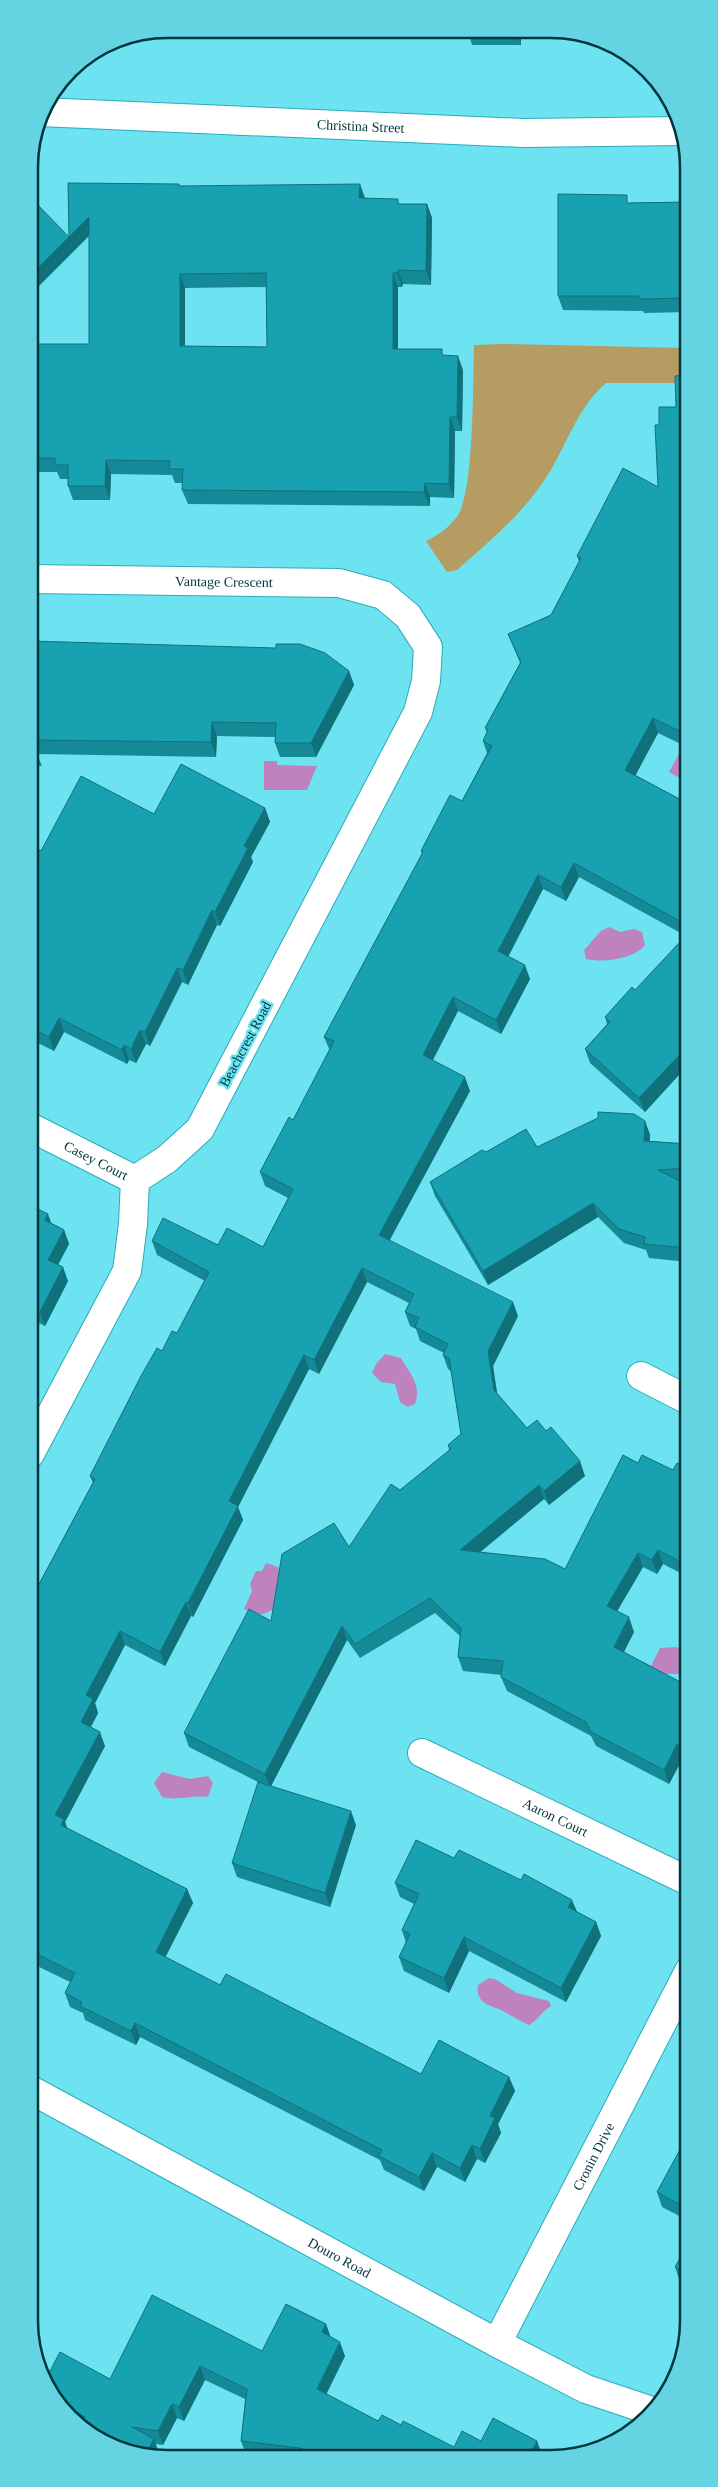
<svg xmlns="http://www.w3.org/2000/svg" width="718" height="2487" font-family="Georgia,serif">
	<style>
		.green { fill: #b59c63 }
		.water { fill: #be83be }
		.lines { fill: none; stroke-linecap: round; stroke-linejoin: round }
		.street-casing { stroke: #2bacba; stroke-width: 30 }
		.street { stroke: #fff; stroke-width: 28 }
		.wall { fill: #158a97; fill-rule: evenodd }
		.shaded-wall { fill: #11717b }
		.building { fill: #18a1b0; stroke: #11717b; fill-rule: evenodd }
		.labels { text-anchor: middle; stroke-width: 4.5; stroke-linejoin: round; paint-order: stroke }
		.street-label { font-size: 14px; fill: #00363c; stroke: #6de2f1 }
		.rim { fill: none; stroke: #00363c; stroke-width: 2.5 }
	</style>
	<rect width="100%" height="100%" fill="#6de2f1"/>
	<path class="green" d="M503 344 687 348V383H606C578 407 568 442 549 473 525 512 491 540 457 570L447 572 426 541C439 535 450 527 458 515 474 492 473 379 474 345Z"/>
	<path class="water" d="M687 739V782L669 772Z
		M264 761H277V765L317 766 307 790H264Z
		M609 927 620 932 634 929 642 932 645 945C634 959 603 963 586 959L584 950 601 931Z
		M385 1354 401 1358C410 1374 422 1385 415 1404L407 1407 400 1402 395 1384 381 1382 372 1373 376 1364Z
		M266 1563 278 1567 284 1588 275 1592 274 1609C261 1616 257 1616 244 1609L252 1591 250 1584 256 1571H262Z
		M676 1647 688 1654V1676L682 1674H647L660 1648Z
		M162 1772 190 1779 208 1776 213 1783 208 1797C192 1795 179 1801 162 1797L154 1783Z
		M489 1978 495 1979 517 1993 549 2001 551 2006C541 2012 538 2020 529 2025 519 2021 511 2015 501 2010 487 2004 476 2003 478 1985Z"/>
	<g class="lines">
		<defs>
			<g id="street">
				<path id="s1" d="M40 112 524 133 682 131"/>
				<path id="s2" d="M29 579 339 583 383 595 408 616 428 647 426 681 418 712 200 1129 167 1159 135 1180 133 1224 127 1271 30 1454"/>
				<path id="s3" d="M30 1127 135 1180"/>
				<path d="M641 1376 688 1400"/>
				<path id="s4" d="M422 1753 688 1881"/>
				<path id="s5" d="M31 2090 497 2343 586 2389 655 2412"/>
				<path id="s6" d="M497 2343 689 1971"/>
			</g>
		</defs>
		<use href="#street" class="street-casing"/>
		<use href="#street" class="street"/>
	</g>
	<path class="wall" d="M166 29 306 30 153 31Z
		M321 30H373V34L322 33Z
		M433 30 521 31V45H472L470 38 435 37Z
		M588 36 606 46H592Z
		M179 184 180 186 365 198 400 204H427L432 218 431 285 403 284 402 287H398V349L444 356 463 370 462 431H455L454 498 430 497V506L188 504 182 490V483H175L172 475 111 474 110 500H73L68 486V479H60L57 472H29V344H89V236L69 237ZM266 287 267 347 185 346V288Z
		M687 202V312L644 313 643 311 563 310 558 296 630 203Z
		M687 375V747L658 733 635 775 687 803 688 937 579 877 566 901 543 889 508 956 530 979 501 1034 458 1011 433 1060 470 1091 389 1240 518 1316 493 1366 497 1394 527 1428 585 1476 549 1505 544 1499 480 1552 565 1569 638 1463 673 1470 688 1468V1577L663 1564 657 1574 643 1567 617 1611 634 1632 624 1652 688 1686V1761L683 1758 669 1784 596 1746 591 1736 507 1691 501 1677 502 1675 463 1671 458 1657 460 1636 435 1613 360 1658 347 1640 271 1786 356 1825 330 1907 237 1877 232 1863 260 1783 189 1747 184 1733 271 1621 349 1547 400 1490 449 1450 448 1445 461 1434 451 1371 448 1369 443 1355 444 1353 420 1341 416 1329 410 1326 405 1312 409 1303 367 1282 319 1374 309 1369 238 1507 243 1520 193 1617 191 1616 165 1666 125 1645 95 1703 98 1713 91 1727 105 1746 65 1822 67 1828 187 1889 193 1903 165 1957 220 1985 421 2074 509 2077 515 2091 498 2124 501 2133 485 2163 477 2159 465 2182 437 2167 424 2191 384 2170 380 2160 140 2037 136 2045 85 2020 83 2013 70 2007 65 1993 70 1982 31 1963V1584L37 1588 93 1483 90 1476 162 1351 177 1333 205 1281 157 1255 152 1241 263 1247 288 1198 265 1186 260 1172 293 1120 330 1051 324 1037 422 854 421 851 462 801 487 753 483 741 487 732 485 728 520 663 508 634 551 615 579 562 577 556 658 487 659 425 676 407Z
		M30 641 349 671 354 685 316 757H280L275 743V737L217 736 216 757 37 754 42 766H30Z
		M265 808 270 822 251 857 253 862 220 926 217 925 188 985 182 982 150 1046 146 1044 136 1063 129 1060 127 1064 64 1032 54 1051 30 1039V845L41 851 154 814Z
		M688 952V1065L645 1112 590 1063 585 1049 607 1024 605 1017 635 990Z
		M645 1121 650 1135V1141L688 1144V1183H684L688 1185V1262L649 1258 646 1250 624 1243 598 1217 488 1285 435 1196 430 1182 486 1152 537 1147Z
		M30 1205 51 1223 64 1230 69 1244 58 1265 68 1281 45 1326 30 1319Z
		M454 1858 577 1912 596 1922 601 1936 566 2002 469 1951 449 1993 404 1971 399 1957 406 1943 402 1930 414 1904 400 1897 395 1883Z
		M689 2133V2221L662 2207 657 2192Z
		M689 2242V2286L680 2282 675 2267Z
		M326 2324 330 2337 345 2356 326 2394 378 2421 401 2425 454 2447 481 2441H537L541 2456H252L246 2455 241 2441 245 2399 205 2380 184 2421 177 2418 163 2445 155 2444 159 2453 140 2456 69 2418 47 2377 110 2379 262 2351Z"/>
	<path class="shaded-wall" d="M516 31H521V45Z
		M360 184 365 198H359Z
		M427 204 432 218 431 285 426 271Z
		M89 217 94 231 29 296V277Z
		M398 270 403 284 402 287 397 273Z
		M393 273 398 287V363L393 349Z
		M180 274 185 288V360L180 346Z
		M458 356 463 370 462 431 457 417Z
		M450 417 455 431 454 498 449 484Z
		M106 460 111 474 110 500 105 486Z
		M425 483 430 497V506L424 492Z
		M349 671 354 685 316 757 311 743Z
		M653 718 658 733 631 784 625 770Z
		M212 722 217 736 216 757 211 742Z
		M265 808 270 822 251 857 253 862 220 926 215 912 244 846Z
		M574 863 579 877 566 901 561 887Z
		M538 875 543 889 504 965 498 951Z
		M212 910 217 925 188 985 183 970Z
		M525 965 530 979 501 1034 496 1020Z
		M177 968 182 982 150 1046 145 1032Z
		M453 997 458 1011 428 1069 423 1055Z
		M59 1018 64 1032 54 1051 49 1037Z
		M140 1030 146 1044 136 1063 131 1049Z
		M124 1045 129 1060 127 1064 122 1050Z
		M688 1046V1065L645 1112 639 1098Z
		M465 1077 470 1091 385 1249 379 1235Z
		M645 1121 650 1135 649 1155 644 1141Z
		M593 1203 598 1217 488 1285 483 1271Z
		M48 1214 53 1228 45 1220Z
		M64 1230 69 1244 53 1274 48 1260Z
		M63 1267 68 1281 45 1326 40 1312Z
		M362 1268 367 1282 319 1374 314 1360Z
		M513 1302 518 1316 493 1366 499 1405 494 1390 488 1351Z
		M304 1355 309 1369 238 1507 243 1520 193 1617 188 1603 229 1501Z
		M580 1461 585 1476 549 1505 544 1491Z
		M539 1485 544 1499 466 1564 460 1550Z
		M658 1550 663 1564 657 1574 652 1560Z
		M638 1553 643 1567 612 1620 607 1606Z
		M186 1602 191 1616 165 1666 160 1652Z
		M629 1617 634 1632 619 1661 614 1647Z
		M342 1626 347 1640 270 1788 265 1774Z
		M120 1631 125 1645 95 1703 98 1713 86 1736 81 1722 86 1695Z
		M100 1732 105 1746 65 1822 69 1833 66 1839 55 1815Z
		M677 1744 683 1758 669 1784 664 1770Z
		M688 1745V1755L686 1749Z
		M351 1811 356 1825 330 1907 325 1893Z
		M187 1889 193 1903 161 1966 156 1952Z
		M572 1900 578 1914 568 1907Z
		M596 1922 601 1936 566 2002 561 1988Z
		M464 1937 469 1951 449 1993 444 1978Z
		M135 2023 140 2037 136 2045 131 2031Z
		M509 2077 515 2091 498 2124 501 2133 485 2163 480 2149 490 2116Z
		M472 2145 477 2159 465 2182 460 2168Z
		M432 2153 437 2167 424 2191 419 2177Z
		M32 2187 37 2201 31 2213V2189Z
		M326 2324 331 2338 322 2332Z
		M340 2342 345 2356 322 2403 317 2389Z
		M200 2366 205 2380 184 2421 179 2407Z
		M172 2404 177 2418 163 2445 158 2431Z
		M154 2439 159 2453 157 2456H145Z
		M537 2441 542 2455 529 2456Z"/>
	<path class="building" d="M68 183 179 184V186L360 184 359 198 398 199V204H427L426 271 398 270 397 273H393V349H442V355L458 356 457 417H450L449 484 425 483 424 492 182 490 183 469H169L170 461 106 460 105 486H68V465H55V458H29V344H89V217L29 277V203L33 200 69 237ZM266 273 267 347 180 346V274Z
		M558 194 627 195V203L687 202V298L639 299V296H558Z
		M687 375V735L653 718 625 770 687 803V925L574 863 561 887 538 875 498 951 525 965 496 1020 453 997 423 1055 465 1077 379 1235 513 1302 488 1351 494 1390 527 1428 537 1420 546 1431 551 1427 580 1461 544 1491 539 1485 460 1550 545 1559 565 1569 623 1455 638 1463 642 1455 673 1470 677 1463 688 1468V1566L658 1550 652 1560 638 1553 607 1606 629 1617 614 1647 688 1686V1745L686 1749 677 1744 664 1770 591 1732 586 1722 501 1677 503 1661 458 1657 461 1628 430 1598 355 1644 342 1626 265 1774 184 1733 249 1609 271 1621 282 1554 334 1523 349 1547 391 1484 400 1490 451 1449 448 1445 461 1434 449 1358 443 1355 448 1344 415 1327 419 1318 405 1312 414 1294 362 1268 314 1360 304 1355 229 1501 238 1506 188 1603 186 1602 160 1652 120 1631 86 1695 93 1699 81 1722 100 1732 55 1815 64 1819 61 1825 187 1889 156 1952 220 1985 226 1974 421 2074 439 2040 509 2077 490 2116 495 2118 480 2149 472 2145 460 2168 432 2153 419 2177 379 2156 382 2150 135 2023 131 2031 80 2006 82 2002 65 1993 75 1973 31 1951V1584L37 1588 95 1479 90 1476 141 1376 157 1348 162 1351 172 1331 177 1333 209 1272 152 1241 163 1218 218 1245 227 1228 263 1247 293 1189 260 1172 289 1117 293 1120 334 1041 324 1037 423 852 421 851 450 795 462 801 492 746 483 741 488 730 485 728 521 662 508 634 551 615 581 558 577 556 623 468 658 487 655 425H659V407H676L675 376Z
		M30 641 276 648V644H300L325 653 349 671 311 743H275L276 723 212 722 211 742 30 740Z
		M30 749 37 752H30Z
		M181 764 265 808 244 846 248 848 215 912 212 910 183 970 177 968 145 1032 140 1030 131 1049 124 1045 122 1050 59 1018 49 1037 30 1027V845L41 851 81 776 154 814Z
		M679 943 688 952V1046L639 1098 585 1049 610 1022 605 1017 632 987 635 990Z
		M598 1112 634 1114 645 1121 644 1141 688 1144V1168L658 1170 688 1185V1248L644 1244 645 1237 619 1229 593 1203 483 1271 430 1182 482 1150 486 1152 526 1129 537 1147 598 1118Z
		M30 1205 48 1214 45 1220 64 1230 48 1260 63 1267 40 1312 30 1307Z
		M258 1782 351 1811 325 1893 232 1863Z
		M416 1840 454 1858 459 1850 521 1880 524 1874 572 1900 568 1907 596 1922 561 1988 464 1937 444 1978 399 1957 410 1934 402 1930 419 1894 395 1883Z
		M689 2133V2210L657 2192Z
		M689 2242V2275L675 2267Z
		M152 2295 262 2351 286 2304 326 2324 322 2332 340 2342 317 2389 378 2421 382 2415 401 2425 403 2421 454 2447 462 2431 481 2441 493 2418 537 2441 529 2456H313L300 2448 241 2441 247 2389 200 2366 179 2407 172 2404 158 2431 132 2427 154 2439 145 2456H140L81 2424 85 2417 62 2404 47 2377 60 2352 110 2379Z"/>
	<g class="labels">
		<g class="street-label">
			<text dy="5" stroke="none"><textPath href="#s1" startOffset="321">Christina Street</textPath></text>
			<text dy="5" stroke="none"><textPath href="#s2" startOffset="195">Vantage Crescent</textPath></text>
			<text transform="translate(245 1044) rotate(-62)" y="5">Beachcrest Road</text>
			<text dy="5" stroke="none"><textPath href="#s3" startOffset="74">Casey Court</textPath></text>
			<text dy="5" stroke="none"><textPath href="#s4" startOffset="148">Aaron Court</textPath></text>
			<text dy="5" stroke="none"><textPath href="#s6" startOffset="210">Cronin Drive</textPath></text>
			<text dy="5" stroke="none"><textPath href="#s5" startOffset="351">Douro Road</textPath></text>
		</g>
	</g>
	<path d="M0 0H718V2487H0ZM167 38H551A129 129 0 0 1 680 167V2321A129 129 0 0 1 551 2450H167A129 129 0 0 1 38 2321V167A129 129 0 0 1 167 38Z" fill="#64d4e3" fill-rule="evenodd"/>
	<path class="rim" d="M167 38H551A129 129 0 0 1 680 167V2321A129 129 0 0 1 551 2450H167A129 129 0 0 1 38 2321V167A129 129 0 0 1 167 38Z"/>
</svg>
